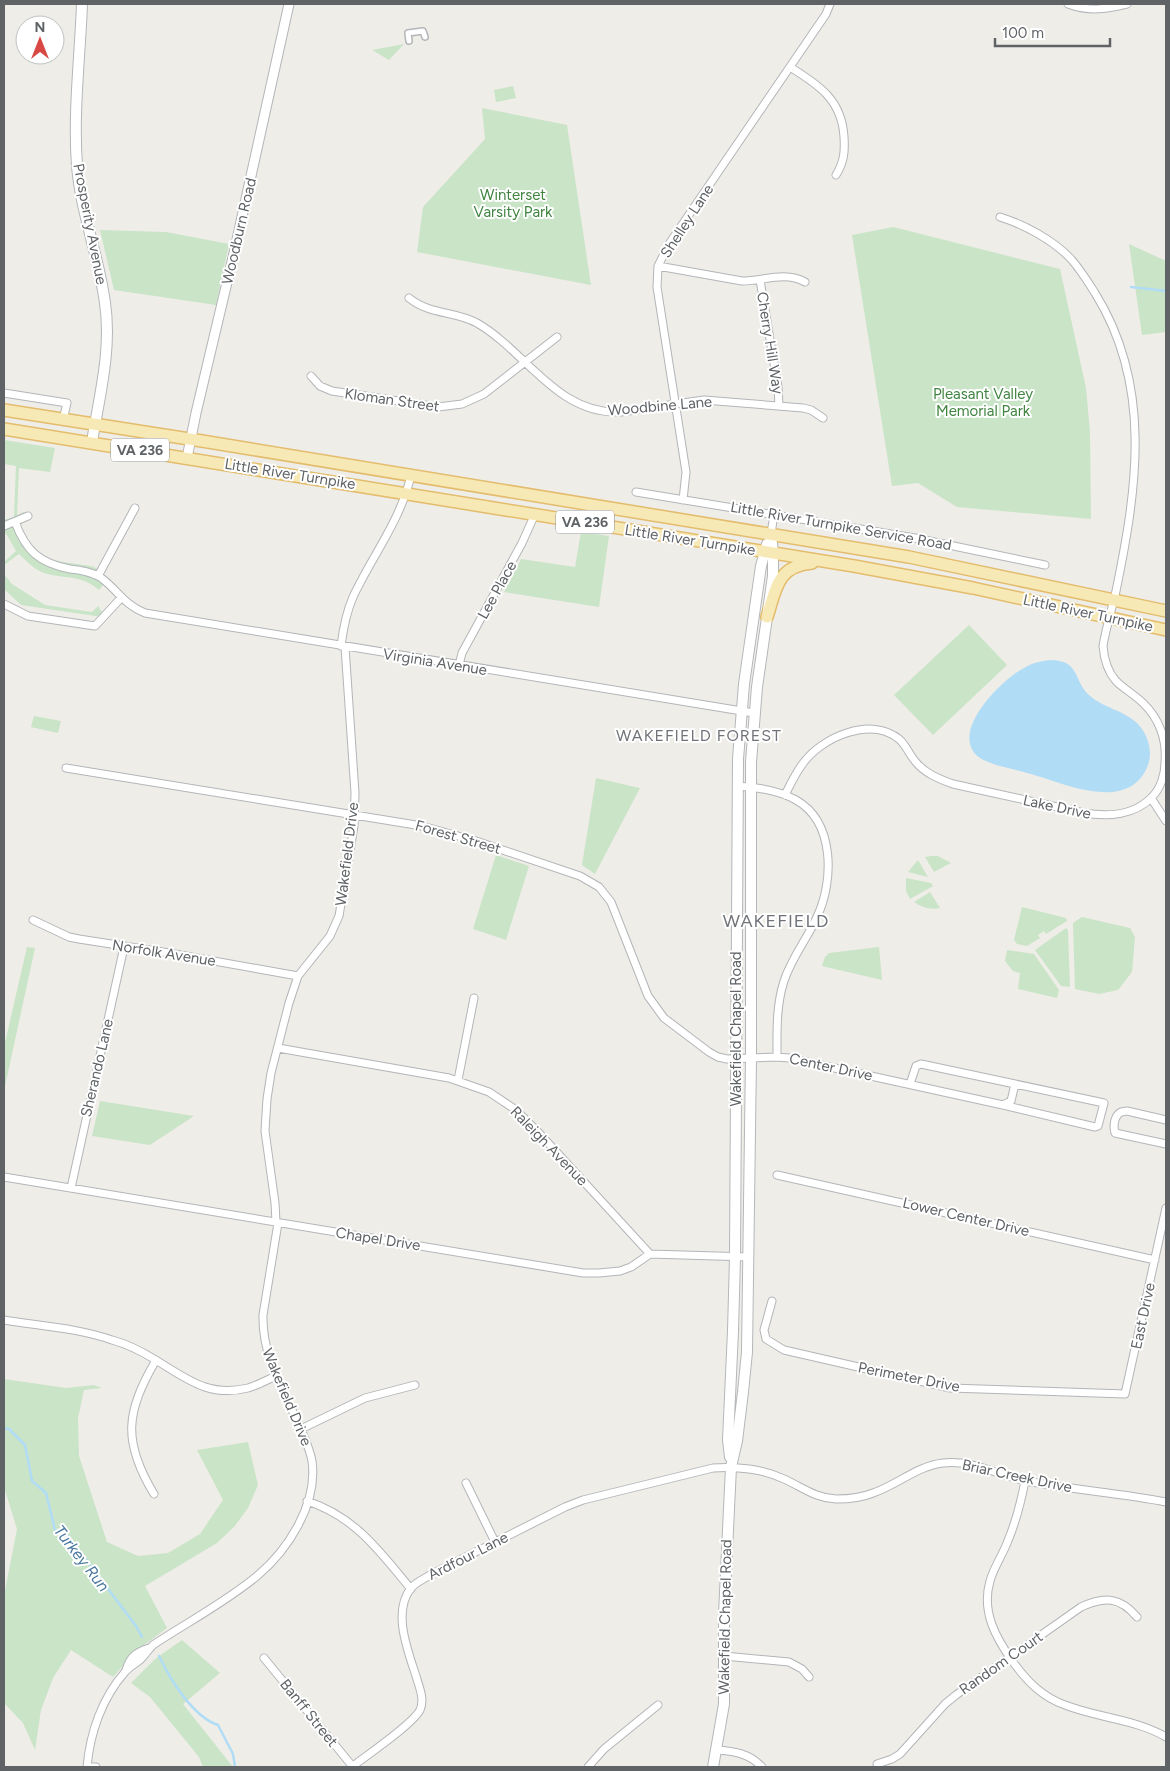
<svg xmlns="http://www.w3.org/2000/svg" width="1170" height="1771" font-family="Figtree,sans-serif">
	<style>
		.green { fill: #c9e4c7 }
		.water { fill: #b1dcf6 }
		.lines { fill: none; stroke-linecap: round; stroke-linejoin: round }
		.stream { stroke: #b1dcf6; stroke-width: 2.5 }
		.pedestrian-casing { stroke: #b3b5b8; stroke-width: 8 }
		.minor-casing { stroke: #b3b5b8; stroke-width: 9 }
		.tertiary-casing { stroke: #b3b5b8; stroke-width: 11 }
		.secondary-casing { stroke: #b4b7ba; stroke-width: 12 }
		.primary-casing { stroke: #e3bc6d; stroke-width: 14 }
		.pedestrian { stroke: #fff; stroke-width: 5 }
		.minor { stroke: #fff; stroke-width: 7 }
		.tertiary { stroke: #fff; stroke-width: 9 }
		.secondary { stroke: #fff; stroke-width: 10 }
		.primary { stroke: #f7e9b5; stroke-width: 11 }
		.labels { text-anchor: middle; stroke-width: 4; stroke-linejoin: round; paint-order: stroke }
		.shield { fill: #fff; stroke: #8f9294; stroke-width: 1 }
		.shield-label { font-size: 14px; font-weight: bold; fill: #5f6366 }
		.park-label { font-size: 15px; fill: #408440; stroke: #fff }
		.street-label { font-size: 15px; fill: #5f6366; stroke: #fff }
		.neighbourhood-label { font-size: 16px; letter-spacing: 1px; fill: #707478; stroke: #fff }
		.water-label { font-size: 16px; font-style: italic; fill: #4b789f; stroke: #fff }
		.quarter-label { font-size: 18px; letter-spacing: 1px; fill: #707478; stroke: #fff }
	</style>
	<rect width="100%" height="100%" fill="#efede8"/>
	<path class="green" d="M404 44 389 60 372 50Z
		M513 86 516 98 496 102 494 90Z
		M482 108 567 125 591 285 417 252 423 207 485 139Z
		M893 227 1060 269 1086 388 1090 432 1091 519 957 507 918 483 892 486 852 235Z
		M100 230 166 232 229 244 216 305 114 290Z
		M1129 244 1166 261V332L1142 335Z
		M4 440 55 448 50 472 19 468 17 515 24 512 27 519 23 522 20 528C37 558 44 559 76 564 83 565 90 565 96 568 101 571 106 577 111 580L104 584 99 590C82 575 68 579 47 574 36 571 27 562 19 554L4 565V562L16 551 7 535 4 532V520L14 517 16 466 4 464Z
		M581 532 609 536 599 607 504 592 521 559 575 567Z
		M4 574 12 584 45 605 92 612 98 606 103 614 109 618 21 605 4 589Z
		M969 625 1007 665 933 735 894 695Z
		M34 716 61 721 58 733 31 727Z
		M596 778 640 788 595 874 582 865Z
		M496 855 529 866 506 940 473 929Z
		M931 856H938L951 863 934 872 925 857Z
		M918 860 928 877 908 872Z
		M906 878 931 883 933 886 910 899 906 891Z
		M930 892 940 908C930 910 923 908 914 902Z
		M1022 907 1066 918 1067 921 1046 934 1044 931 1038 935 1040 938 1027 946 1017 944 1014 940Z
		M1082 917 1130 928 1135 937 1132 972 1118 990 1099 994 1075 989 1073 923Z
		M1066 928 1068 930 1070 987 1061 986 1035 950Z
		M27 947 35 948 4 1091V1047Z
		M879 947 882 980 822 966 825 957 829 953Z
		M1007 950 1034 954 1059 990 1057 998 1018 989 1020 973 1013 971 1005 961Z
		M100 1101 194 1116 150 1145 92 1136Z
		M4 1379 66 1388 94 1385 102 1388 84 1390 78 1418 79 1456 107 1542 138 1556 168 1553 200 1534 223 1500 197 1450 248 1442 258 1485 248 1508 234 1527 217 1543 145 1586 167 1628 136 1651 113 1677 71 1650 53 1678 41 1710 35 1750 23 1723 4 1703V1596L17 1529 4 1487Z
		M182 1640 220 1673 183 1704 233 1767H203L199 1757 150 1697 131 1683 155 1659Z"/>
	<path class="water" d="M1050 660C1080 660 1073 680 1089 695 1103 708 1124 710 1138 724 1148 735 1153 751 1148 765 1131 810 1075 788 1044 778 1028 773 1012 769 996 765 988 762 978 759 973 751 956 725 1003 679 1024 668 1032 663 1041 661 1050 660Z"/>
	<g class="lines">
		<path class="stream" d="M1131 287 1166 291
			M4 1428 9 1429 25 1445 32 1481 46 1493 55 1530 68 1536 136 1626 142 1637
			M159 1656C170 1679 193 1717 218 1725L233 1754 235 1767"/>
		<defs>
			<path id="pedestrian" d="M409 41 408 33 423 31 425 37"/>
			<path id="minor" d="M1068 4C1089 12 1106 9 1127 4
				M790 67C819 85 842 100 844 137 845 152 844 162 836 175
				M658 266 742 281C763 281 785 271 805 282
				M760 280 778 387 779 406
				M409 298C430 315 455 311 477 323 527 352 557 415 621 412L704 400 803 408 811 410 823 418
				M311 376 320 386 332 391 438 407 462 404 484 394 557 337
				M4 393 67 403 63 420
				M636 492 915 538 1045 565
				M683 500 686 472 657 287 658 266 669 244 826 14 830 4
				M15 522C26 551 39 563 70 569 81 570 91 572 100 577 117 589 124 605 145 613L754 713
				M4 526 28 516
				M771 534 774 514
				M98 576 135 508
				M4 604 28 616 95 626 121 598
				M341 646C343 630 346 613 353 597 372 556 401 520 411 475
				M459 665 462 653 522 543 535 514
				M66 768 422 826 476 841 580 876 599 887 611 902 648 996 664 1018 709 1052 718 1057 727 1059 777 1057 789 1058 1003 1105 1095 1127 1098 1126 1104 1103 1015 1084
				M737 786C756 787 778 790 796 800 835 822 834 881 817 917 807 939 792 957 784 981 776 1006 777 1031 777 1057
				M785 795C791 783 796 772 804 762 823 737 871 716 899 739 906 745 909 754 915 761 924 773 939 779 953 784L1084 813C1108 817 1135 815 1152 797 1161 788 1165 774 1165 762 1167 740 1159 718 1143 703 1135 695 1124 689 1116 681 1107 671 1104 658 1103 646 1106 627 1112 609 1116 591 1137 489 1153 386 1095 293 1088 282 1080 269 1071 259 1053 240 1025 225 1000 217
				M1151 798 1166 821
				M33 920 69 937 79 939 169 953 298 976
				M278 1048 449 1078 489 1092 516 1110 540 1134 650 1254
				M458 1080 474 998
				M910 1084 916 1066 921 1064 1015 1084 1011 1101 1003 1105
				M1166 1120 1127 1111 1121 1112C1114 1116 1113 1126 1115 1133L1166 1144
				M777 1175 1155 1260
				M4 1177 583 1273H599L620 1271 631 1267 650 1254 749 1257
				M71 1188 124 947
				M276 1222 275 1203 265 1131 267 1099 271 1073 289 1003 298 976 330 936 339 916 354 826 355 793 345 647
				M772 1301 764 1330 766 1339 784 1350 950 1388 1125 1394 1166 1208
				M4 1320C40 1326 78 1328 112 1340 127 1344 141 1351 154 1359 186 1378 208 1398 248 1388 258 1385 267 1380 276 1376
				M301 1429 365 1398 415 1385
				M1025 1481C1021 1502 1016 1522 1007 1543 1002 1556 994 1567 990 1581 981 1612 996 1638 1013 1662 1027 1681 1042 1697 1065 1705 1098 1718 1135 1719 1166 1737
				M466 1483 495 1542
				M154 1494C122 1441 126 1412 156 1360
				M307 1501C356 1517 380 1552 411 1589
				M724 1656 789 1662 802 1669 809 1677
				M264 1658 353 1767
				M126 1670C130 1657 136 1652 149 1648
				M716 1750C733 1751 749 1753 762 1767
				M877 1764 892 1759 900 1754 945 1704 956 1695 1081 1607C1105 1596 1120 1597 1137 1617
				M353 1766C367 1755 413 1724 420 1710 425 1699 419 1687 416 1676 408 1651 392 1612 411 1588 416 1582 424 1579 430 1575L565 1507 583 1500 713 1468C736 1466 763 1469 784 1479 802 1487 815 1498 836 1499 849 1499 861 1498 873 1493 897 1485 917 1466 943 1463 971 1459 1000 1476 1027 1481 1073 1490 1120 1493 1166 1502
				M87 1767C90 1733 102 1698 125 1672 129 1667 135 1664 140 1660 145 1655 148 1650 153 1645 186 1623 226 1602 257 1576 288 1550 318 1504 312 1461 310 1450 305 1439 301 1429 284 1391 262 1358 263 1315L278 1223
				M87 1767H96
				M588 1767 604 1749 658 1705"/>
			<path id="tertiary" d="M187 458 196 413 234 253 289 4"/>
			<path id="secondary" d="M82 4C80 57 73 113 77 166 81 213 99 257 105 303 112 350 99 397 92 442
				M730 1457 728 1440 733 1331 735 1257 738 759 744 684 761 566 767 544
				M713 1767 724 1704V1614L731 1467 737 1441 743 1392 747 1352 751 1057V762L757 687 773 576V553L771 534"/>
			<path id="primary" d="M4 410 202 441 909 557 1166 611
				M4 429 854 566 973 588 1166 630
				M767 617C776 589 777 566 812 563"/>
		</defs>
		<use href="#pedestrian" class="pedestrian-casing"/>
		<use href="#minor" class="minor-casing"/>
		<use href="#tertiary" class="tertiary-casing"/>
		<use href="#secondary" class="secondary-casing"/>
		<use href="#primary" class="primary-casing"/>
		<use href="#pedestrian" class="pedestrian"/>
		<use href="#minor" class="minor"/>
		<use href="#tertiary" class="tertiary"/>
		<use href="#secondary" class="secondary"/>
		<use href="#primary" class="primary"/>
	</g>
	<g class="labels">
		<g class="shield">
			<rect x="111" y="438.5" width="58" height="23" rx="4"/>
			<rect x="556" y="510.5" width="58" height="23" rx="4"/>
		</g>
		<g class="shield-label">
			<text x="140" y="455">VA 236</text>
			<text x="585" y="527">VA 236</text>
		</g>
		<g class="park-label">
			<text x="513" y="200">Winterset<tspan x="513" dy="17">Varsity Park</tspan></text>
			<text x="983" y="399">Pleasant Valley<tspan x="983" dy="17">Memorial Park</tspan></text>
		</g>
		<g class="street-label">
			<text transform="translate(687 221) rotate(-57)" y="5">Shelley Lane</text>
			<text transform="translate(90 224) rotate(79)" y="5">Prosperity Avenue</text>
			<text transform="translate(239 231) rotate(-77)" y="5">Woodburn Road</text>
			<text transform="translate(770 343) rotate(81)" y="5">Cherry Hill Way</text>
			<text transform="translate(392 400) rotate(8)" y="5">Kloman Street</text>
			<text transform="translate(660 406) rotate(-5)" y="5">Woodbine Lane</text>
			<text transform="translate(290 474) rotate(9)" y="5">Little River Turnpike</text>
			<text transform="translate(841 526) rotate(10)" y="5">Little River Turnpike Service Road</text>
			<text transform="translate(690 540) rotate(9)" y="5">Little River Turnpike</text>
			<text transform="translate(497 590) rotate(-61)" y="5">Lee Place</text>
			<text transform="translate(1088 613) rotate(12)" y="5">Little River Turnpike</text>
			<text transform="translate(435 662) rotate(9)" y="5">Virginia Avenue</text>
			<text transform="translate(1057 807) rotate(12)" y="5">Lake Drive</text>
			<text transform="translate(458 837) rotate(16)" y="5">Forest Street</text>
			<text transform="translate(347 854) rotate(-83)" y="5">Wakefield Drive</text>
			<text transform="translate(164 953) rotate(9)" y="5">Norfolk Avenue</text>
			<text transform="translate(736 1029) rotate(-90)" y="5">Wakefield Chapel Road</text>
			<text transform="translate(831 1067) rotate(12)" y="5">Center Drive</text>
			<text transform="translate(97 1068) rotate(-77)" y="5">Sherando Lane</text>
			<text transform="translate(549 1146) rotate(46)" y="5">Raleigh Avenue</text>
			<text transform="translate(966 1217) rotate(13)" y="5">Lower Center Drive</text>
			<text transform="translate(378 1239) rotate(9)" y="5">Chapel Drive</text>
			<text transform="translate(1143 1316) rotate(-78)" y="5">East Drive</text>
			<text transform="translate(909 1377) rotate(11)" y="5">Perimeter Drive</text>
			<text transform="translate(287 1397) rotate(67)" y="5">Wakefield Drive</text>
			<text transform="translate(1017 1476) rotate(12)" y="5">Briar Creek Drive</text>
			<text transform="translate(468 1556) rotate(-27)" y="5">Ardfour Lane</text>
			<text transform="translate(725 1617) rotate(-89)" y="5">Wakefield Chapel Road</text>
			<text transform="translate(1001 1663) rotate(-35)" y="5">Random Court</text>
			<text transform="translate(309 1713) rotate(51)" y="5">Banff Street</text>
		</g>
		<g class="neighbourhood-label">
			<text x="699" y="741">WAKEFIELD FOREST</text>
		</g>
		<g class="water-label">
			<text transform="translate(82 1558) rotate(52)" y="6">Turkey Run</text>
		</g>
		<g class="quarter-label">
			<text x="776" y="927">WAKEFIELD</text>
		</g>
	</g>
	<rect width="1170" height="1771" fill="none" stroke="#5f6366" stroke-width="10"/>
	<g transform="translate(40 40)"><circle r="24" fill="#ffffff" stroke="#bfc1c2"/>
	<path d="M0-4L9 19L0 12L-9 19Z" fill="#d84945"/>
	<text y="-8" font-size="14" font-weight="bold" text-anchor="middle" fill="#5f6366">N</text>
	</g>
	<path d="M995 38v8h115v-8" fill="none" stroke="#5f6366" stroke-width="2.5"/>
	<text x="1002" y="38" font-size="15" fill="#5f6366" stroke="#ffffff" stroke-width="4" paint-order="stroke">100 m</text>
</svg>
